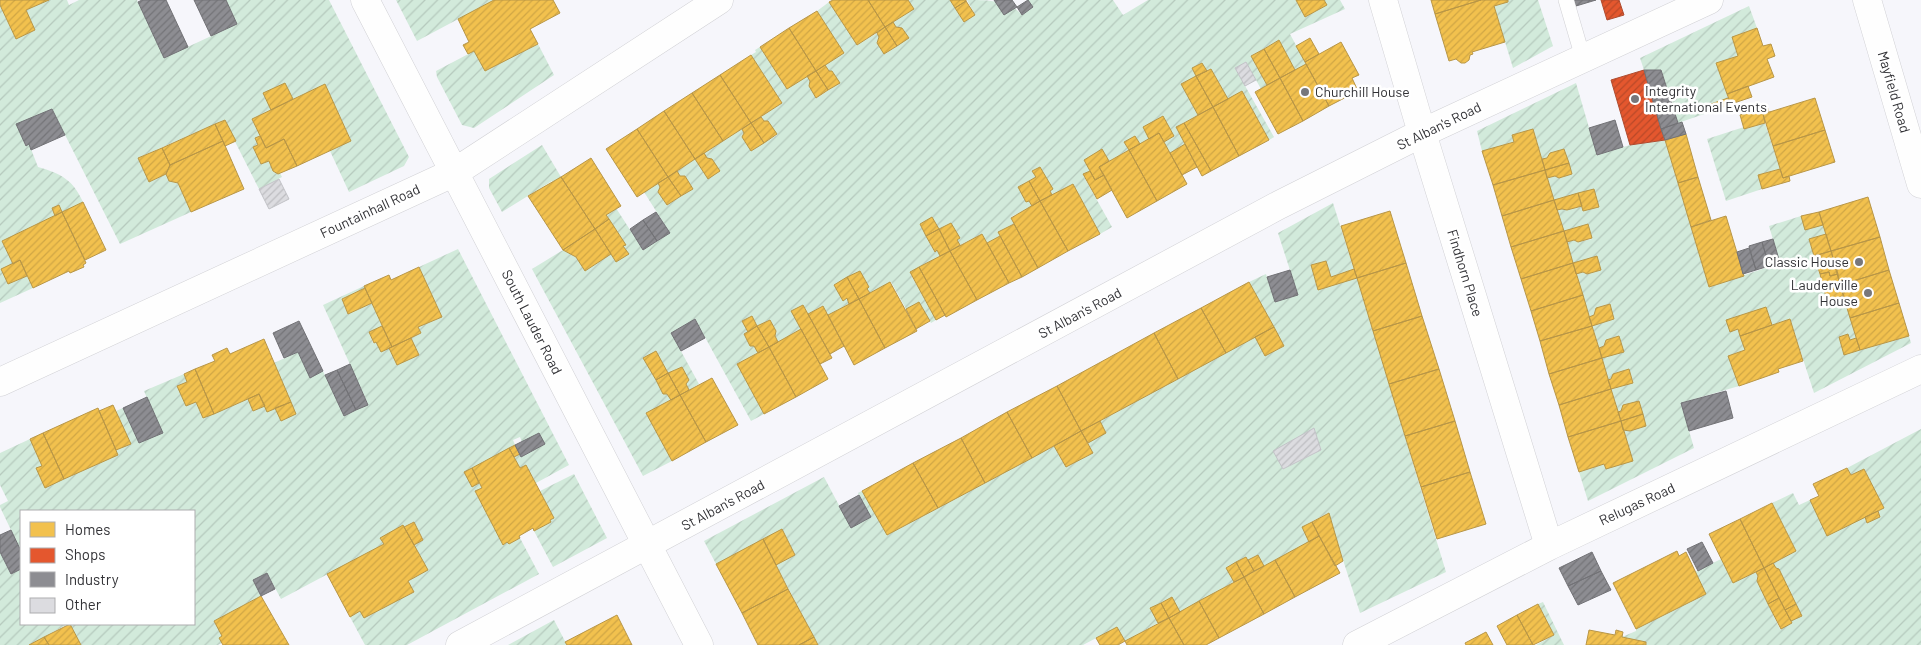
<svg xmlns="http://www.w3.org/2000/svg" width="1921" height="645" font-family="Barlow,sans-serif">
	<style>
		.garden { fill: url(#garden-furrows); fill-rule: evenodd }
		.homes { fill: url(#homes-hatch); stroke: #b89647 }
		.shops { fill: url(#shops-hatch); stroke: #af4c30 }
		.industry { fill: url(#industry-hatch); stroke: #727276 }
		.building { fill: url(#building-hatch); stroke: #c2c3c7 }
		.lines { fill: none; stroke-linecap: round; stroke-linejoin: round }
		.service-casing { stroke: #d1d1d5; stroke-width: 16 }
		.minor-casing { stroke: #d1d1d5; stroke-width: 29 }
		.tertiary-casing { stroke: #d1d1d5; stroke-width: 29 }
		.service { stroke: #fefefe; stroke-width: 15 }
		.minor { stroke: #fefefe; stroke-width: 28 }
		.tertiary { stroke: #fefefe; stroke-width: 28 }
		.poi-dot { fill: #77777b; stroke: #fff; stroke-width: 2 }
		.labels { text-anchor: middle; stroke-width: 5; stroke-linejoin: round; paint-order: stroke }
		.poi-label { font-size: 14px; fill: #323236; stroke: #fff; text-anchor: start }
		.street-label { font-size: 14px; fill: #323236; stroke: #fff }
	</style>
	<defs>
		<pattern id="garden-furrows" width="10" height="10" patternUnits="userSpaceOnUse" patternTransform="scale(1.25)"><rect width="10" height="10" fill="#d2eadb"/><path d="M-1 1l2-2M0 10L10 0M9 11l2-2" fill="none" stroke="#b5c9bd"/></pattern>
		<pattern id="homes-hatch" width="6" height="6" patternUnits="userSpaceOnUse" patternTransform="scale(1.25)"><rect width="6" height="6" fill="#f2c14e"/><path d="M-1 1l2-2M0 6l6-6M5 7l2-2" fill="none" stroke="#d0a645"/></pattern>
		<pattern id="shops-hatch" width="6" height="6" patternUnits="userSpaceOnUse" patternTransform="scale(1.25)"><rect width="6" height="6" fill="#e4572e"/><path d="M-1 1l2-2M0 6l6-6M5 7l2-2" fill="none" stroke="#b94928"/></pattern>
		<pattern id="industry-hatch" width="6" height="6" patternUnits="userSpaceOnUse" patternTransform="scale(1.25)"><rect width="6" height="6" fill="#8d8d92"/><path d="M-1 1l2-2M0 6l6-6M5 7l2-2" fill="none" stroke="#747478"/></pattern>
		<pattern id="building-hatch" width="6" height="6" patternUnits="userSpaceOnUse" patternTransform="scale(1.25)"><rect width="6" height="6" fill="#dcdce0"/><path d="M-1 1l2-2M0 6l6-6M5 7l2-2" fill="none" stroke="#bdbdc1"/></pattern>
	</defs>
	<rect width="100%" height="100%" fill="#f6f6fb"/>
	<path class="garden" d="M49 0H67L69 5 79 0H137L164 58 237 24 226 0H329L409 157 404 166 349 192 330 151 351 140 325 85 293 99 285 84 271 110 252 119 260 136 255 138 258 145 253 147 261 164 269 161 274 172 280 173 282 177 259 189 224 120 138 158 149 182 166 174 169 181 178 183 191 212 120 244 52 109 17 124 25 145 29 144 38 167C62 174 73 180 83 202L62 212 58 205 52 208 55 216 2 241 13 264 8 284 27 276 33 288 0 303V5L16 39 35 30 26 10Z
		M396 0H494L417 41Z
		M908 0H950L964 22 975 15 967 0C987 0 1009 0 1022 15L1032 7 1028 0H1113L1123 15 1148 0H1296L1305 17 1327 5 1324 0H1340L1345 9 1290 34 1306 64 1295 70 1279 40 1251 56 1267 85 1261 89 1246 62 1235 68 1274 137 1269 140 1242 91 1228 99 1211 69 1207 71 1202 63 1192 68 1196 76 1181 84 1198 115 1176 127 1185 144 1170 153 1164 142 1174 136 1163 117 1149 139 1140 144 1135 136 1124 142 1129 150 1109 161 1102 150 1084 160 1090 171 1083 175 1112 227 1100 234 1073 184 1052 195 1050 191 1052 189 1040 167 1032 171 1036 177 1018 187 1026 202 1029 201 1032 206 1011 217 1014 224 998 232 1000 236 987 243 982 234 960 245 957 240 959 238 951 223 939 229 932 217 920 224 934 251 937 250 940 256 910 273 936 320 931 323 919 302 906 309 891 282 870 293 867 289 869 287 860 271 834 285 843 300 847 298 849 304 828 315 822 306 808 314 803 305 792 311 801 329 778 342 775 336 776 331 770 320 757 326 752 316 742 321 748 332 744 334 750 346H754L758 353 737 364 764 414 751 421 695 319 671 333 699 384 689 390 686 384 689 380 682 367 668 373 656 351 644 358 663 393 667 394 671 400 646 413 672 461 643 476 532 269 563 250 576 257 585 271 611 254 616 262 628 254 623 246 625 244 606 215 616 208 643 250 670 233 644 192 658 183 660 187 658 192 667 205 693 189 685 176H680L677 171 695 159 708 178 712 159 707 158 704 153 742 129 744 133 742 137 751 151 777 135 768 121H764L761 117 782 103 751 55 756 52 755 50 760 47 787 89 807 76 810 81 809 86 817 98 839 83 832 71H829L825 65 844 53 817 11 829 2 857 45 877 33 879 37 877 43 885 54 909 38 902 28 896 27 893 22 914 9Z
		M1508 0H1538L1553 46 1513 68 1494 6 1508 2Z
		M1749 6 1757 28 1732 37 1738 56 1717 63 1728 98 1711 104 1713 111 1678 123 1661 70H1644L1640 58Z
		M538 44 554 75 474 128 462 125 437 77 436 71 474 51 485 71Z
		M1576 83 1597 155 1630 145 1665 140 1709 287 1780 263 1769 226 1801 216 1823 225 1826 234 1809 239 1829 306 1838 304 1837 298 1844 296 1856 338 1850 340 1848 334 1839 337 1844 354 1909 336 1911 343 1814 393 1790 319 1772 325 1766 307 1738 329 1745 350 1728 356 1739 386 1681 403 1694 448 1588 501 1579 472 1604 464 1606 469 1623 430 1630 431 1646 426 1639 401 1623 405 1621 411 1618 412 1611 389 1633 382 1629 369 1613 374 1611 379 1608 380 1602 358 1623 352 1619 336 1606 340 1604 346 1599 348 1592 326 1614 319 1609 304 1596 308 1594 315 1589 317 1576 274 1583 272 1587 274 1601 270 1597 257 1573 263 1567 242 1574 240 1578 242 1592 239 1588 224 1564 231 1557 210 1562 209 1567 210 1582 206 1583 211 1598 207 1594 189 1554 200 1547 178 1555 176 1559 178 1572 174 1564 149 1550 153 1547 158 1542 159 1533 129 1512 135 1514 142 1482 151 1477 131Z
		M1765 123 1780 169 1758 175 1762 189 1726 201 1707 139 1744 127 1745 129Z
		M542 145 561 177 553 182 552 181 502 212 489 188V179Z
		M1333 203 1354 269 1331 277 1326 261 1311 265 1318 289 1357 278 1446 572 1360 613 1328 513 1302 527 1309 542 1264 566 1258 555 1248 560 1246 557 1226 568 1234 582 1180 612 1172 597 1151 608 1158 623 1125 641 1117 627 1083 645H818L776 565 795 555 782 530 716 564 704 541 824 477 851 528 871 517 858 493 862 491 887 535 1054 446 1066 467 1093 453 1088 443 1100 421 1255 337 1265 356 1284 346 1249 282 1266 274 1275 302 1298 295 1278 233ZM1314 428 1321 450 1283 469 1274 451Z
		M458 249 569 465 536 483 526 465 520 468 514 457 520 454 522 456 544 444 522 442 520 437 513 440 515 445 465 472 472 486 479 483 482 488 475 492 503 544 507 542 509 544 520 538 539 574 407 645H365L350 617 360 611 364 618 414 592 408 581 428 570 414 545 423 539 413 522 381 538 384 544 281 599 267 573 253 580 261 596 214 621 222 636V643L218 645H81L70 624H194V511H21V551L0 507V505L8 501 0 485V453L30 439 42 466 37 468 46 487 117 455 116 450 130 444 116 411 123 408 139 443 162 433 144 391 184 374 187 382 178 386 186 406 196 402 203 418 248 399 253 411 265 406 275 408 281 420 296 414 274 363 298 352 310 377 323 371 344 416 368 404 323 305 364 286 365 288 342 299 348 314 372 303 382 326 369 332 373 343 376 342 389 348 397 365 419 355 411 338 421 333 418 327 442 317 419 267Z
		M1921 429V645H1646V642L1622 637 1636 631V629L1706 594 1695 572 1721 559 1733 583 1756 572 1758 576 1757 581 1780 629 1792 623 1791 621 1801 615 1779 569 1776 568 1773 563 1796 551 1772 503 1793 493 1799 505 1810 500 1828 535 1865 517 1867 523 1880 517 1878 511 1884 508 1864 469 1851 475 1847 468Z
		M574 474 607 538 553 567 534 531 551 522 550 520 554 518 540 491Z
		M0 552 11 574 21 569V624H68L29 645H0Z
		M1543 602 1564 645H1536L1554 635 1538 604Z
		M554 620 567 645H508Z"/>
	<path class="homes" d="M0 0H49L26 10 35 30 16 39 0 5Z
		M494 0H553L560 13 530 29 538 44 485 71 474 51 468 54 463 45 469 42 458 19Z
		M833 0H868L885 27 857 45 829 2Z
		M868 0H908L914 9 885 27Z
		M950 0H966V1L955 8Z
		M1296 0H1324L1327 5 1305 17Z
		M1431 0H1481L1435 14Z
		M1481 0H1508V2L1494 6 1505 42 1472 52 1473 54 1470 55 1469 60 1465 63H1461L1456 59 1449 61 1435 14Z
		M966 1 975 15 964 22 955 8Z
		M817 11 844 53 816 71 789 28Z
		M893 22 896 27 902 28 909 38 897 46 885 27Z
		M885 27 897 46 884 54 877 43 879 37 877 33Z
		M789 28 816 71 787 89 760 47Z
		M1757 28 1763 46 1771 44 1775 56 1767 59 1774 77 1727 94 1716 63 1738 56 1732 37Z
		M1310 38 1319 54 1305 62 1296 46Z
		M1279 40 1295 70 1280 78 1264 49Z
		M1341 42 1359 75 1352 78 1358 91 1329 106 1305 62Z
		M1264 49 1280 78 1267 85 1251 56Z
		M751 55 782 103 751 123 720 75Z
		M1202 63 1207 71 1196 76 1192 68Z
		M1306 64 1329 106 1303 121 1280 78Z
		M825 65 829 71H832L840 83 828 90 816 71Z
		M1211 69 1228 99 1213 107 1196 76Z
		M816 71 828 90 816 98 809 86 810 81 807 76Z
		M720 75 751 123 723 141 692 93Z
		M1196 76 1213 107 1198 115 1181 84Z
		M1280 78 1303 121 1278 134 1255 92Z
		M285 83 293 99 271 110 263 93Z
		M325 84 351 141 297 166 284 139 266 148 252 119Z
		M1748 86 1752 97 1731 104 1727 94Z
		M1242 91 1269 140 1239 156 1213 107Z
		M692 93 723 141 695 159 664 111Z
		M1728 98 1731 104 1713 111 1711 104Z
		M1815 98 1825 130 1773 146 1763 114Z
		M1767 106 1769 112 1763 114 1765 123 1744 129 1740 115Z
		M1213 107 1239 156 1211 171 1184 123Z
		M664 111 695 159 668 177 637 129Z
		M1163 116 1174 136 1164 142 1159 133 1149 139 1143 127Z
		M761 117 764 121H768L777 134 764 143 751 123Z
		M225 120 236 141 225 146 215 124Z
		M751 123 764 143 751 151 742 137 744 133 742 129Z
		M1184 123 1211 171 1202 176 1176 127Z
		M215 124 223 141 170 165 162 148Z
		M637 129 668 177 637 197 606 149Z
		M1533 129 1545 170 1493 185 1482 151 1514 142 1512 135Z
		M1825 130 1835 162 1783 178 1773 146Z
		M1159 133 1187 184 1157 201 1129 150Z
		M1686 134 1698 177 1678 183 1665 140Z
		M260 136 266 148 284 139 297 166 278 174 273 171 269 161 261 164 253 147 258 145 255 138Z
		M1135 136 1140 144 1129 150 1124 142Z
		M223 141 244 189 191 212 178 183 169 181 166 174 170 165Z
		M1185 144 1197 167 1182 175 1170 153Z
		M162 148 170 165 166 174 149 182 138 158Z
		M1102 149 1109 161 1099 167 1104 175 1095 180 1084 160Z
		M1564 149 1569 163 1545 170 1542 159 1547 158 1550 153Z
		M1129 150 1157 201 1127 218 1099 167Z
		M704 153 707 158 712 159 720 171 708 179 695 159Z
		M591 158 621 206 606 215 609 219 595 229 561 177Z
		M1569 163 1572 174 1559 178 1555 176 1547 178 1545 170Z
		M1040 167 1053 189 1050 191 1052 195 1040 201 1029 181 1036 177 1032 171Z
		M1780 169 1783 178 1789 176 1790 181 1762 189 1758 175Z
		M1545 170 1554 200 1502 216 1493 185Z
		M677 171 680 176H685L693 189 681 196 668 177Z
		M1090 171 1095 180 1104 175 1112 190 1097 199 1083 174Z
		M561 177 595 229 563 250 528 196Z
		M668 177 681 196 667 205 658 192 660 187 658 183Z
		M1698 177 1711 220 1691 227 1678 183Z
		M1029 181 1040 201 1032 206 1029 201 1026 202 1018 187Z
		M1073 184 1100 234 1068 251 1040 201Z
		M1594 189 1599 207 1583 211 1578 193Z
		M1578 193 1582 206 1567 210 1562 209 1557 210 1554 200Z
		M1868 197 1880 237 1831 251 1819 212Z
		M1554 200 1564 231 1511 247 1502 216Z
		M1040 201 1068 251 1038 268 1011 218Z
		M83 202 106 250 85 260 62 212Z
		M59 205 62 212 55 216 52 208Z
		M1390 211 1406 263 1357 278 1341 226Z
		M62 212 86 263 83 265 84 267 70 273 69 271 33 288 20 260 13 264 2 241Z
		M1819 212 1823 225 1805 230 1801 216Z
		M1726 216 1744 276 1709 287 1691 227Z
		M932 217 939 229 926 236 920 224Z
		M609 219 626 245 623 246 629 254 616 262 595 229Z
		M951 223 960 238 957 240 960 245 950 251 939 229Z
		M1014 224 1038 268 1022 277 998 232Z
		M1588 224 1592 238 1578 242 1574 240 1567 242 1564 231Z
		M595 229 611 254 585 271 576 257 563 250Z
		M939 229 950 251 940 256 937 250 935 252 926 236Z
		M1564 231 1573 263 1521 279 1511 247Z
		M982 234 1009 283 977 300 950 251Z
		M1826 234 1831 251 1814 256 1809 239Z
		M1000 236 1022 277 1009 283 987 243Z
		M1880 237 1889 270 1840 285 1831 251Z
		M950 251 977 300 946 317 919 267Z
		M1831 251 1838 274 1830 276 1829 272 1820 274 1814 256Z
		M1597 256 1601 270 1587 274 1583 272 1576 274 1573 263Z
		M20 260 27 276 8 284 1 269Z
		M1326 261 1331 277 1354 269 1357 278 1318 290 1311 265Z
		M1406 263 1422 316 1373 331 1357 278Z
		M1573 263 1583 295 1531 311 1521 279Z
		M419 267 442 317 418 327 421 333 392 347 364 286 389 275 391 280Z
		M919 267 945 315 936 320 910 272Z
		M1889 270 1899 303 1850 318 1840 285Z
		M860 271 869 287 867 289 870 293 859 299 847 277Z
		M1829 272 1830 276 1838 274 1840 285 1824 290 1820 274Z
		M847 277 859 299 849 304 847 298 843 301 834 285Z
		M890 282 917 331 885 348 859 299Z
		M1249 282 1274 327 1226 353 1201 308Z
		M1840 285 1844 296 1837 298 1838 304 1829 306 1824 290Z
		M365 288 372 303 348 314 342 299Z
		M1583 295 1592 326 1540 341 1531 311Z
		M859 299 885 348 854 365 828 315Z
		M919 302 930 321 916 329 906 309Z
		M1899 303 1909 336 1860 350 1850 318Z
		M1610 304 1614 319 1592 326 1589 317 1594 315 1596 308Z
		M803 305 832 358 820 364 791 311Z
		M823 306 844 346 830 354 808 314Z
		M1766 307 1772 325 1740 336 1738 329 1730 332 1726 320Z
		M1201 308 1226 353 1178 379 1154 333Z
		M752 316 757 326 748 332 742 321Z
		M1422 316 1439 369 1389 384 1373 331Z
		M1790 319 1803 361 1778 369 1779 372 1739 386 1728 356 1745 350 1740 336Z
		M770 320 776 331 775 336 778 342 769 347 757 326Z
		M382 326 392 347 381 352 376 342 374 343 369 332Z
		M757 326 769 347 758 353 754 346H750L744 334Z
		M1592 326 1602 358 1549 374 1540 341Z
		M1274 327 1284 346 1265 356 1255 337Z
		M801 329 828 379 796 397 769 347Z
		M1154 333 1178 379 1081 431 1057 386Z
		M1848 334 1850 340 1856 338 1860 350 1844 355 1839 337Z
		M1619 336 1624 352 1602 358 1599 348 1604 346 1606 340Z
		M411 338 419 355 397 365 389 348Z
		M264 339 291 402 267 412 259 394 214 414 195 369 215 361 212 355 227 348 230 354Z
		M769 347 796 397 764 414 737 364Z
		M656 351 668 373 656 380 643 358Z
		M1602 358 1611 389 1559 405 1549 374Z
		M682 367 689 380 686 384 689 390 680 395 668 373Z
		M195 369 214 414 203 418 196 402 186 406 177 386 187 382 184 374Z
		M1439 369 1455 421 1405 436 1389 384Z
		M1629 369 1633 383 1611 389 1608 380 1611 379 1613 374Z
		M668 373 680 395 671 400 667 394H663L656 380Z
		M712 378 738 425 706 442 680 395Z
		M1057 386 1081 431 1032 458 1007 412Z
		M1611 389 1621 421 1568 437 1559 405Z
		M259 394 265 406 253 411 248 399Z
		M680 395 706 442 672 461 646 413Z
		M1639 401 1643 414 1621 421 1618 412 1621 411 1623 405Z
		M291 402 296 414 281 421 275 408Z
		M113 405 131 444 116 450 99 411Z
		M98 408 118 455 64 479 43 433Z
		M1007 412 1032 458 985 483 961 438Z
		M1643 414 1646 426 1630 431 1623 430 1621 421Z
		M1100 421 1106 433 1088 443 1081 431Z
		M1455 421 1470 472 1421 487 1405 436Z
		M1621 421 1633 461 1606 469 1604 464 1579 472 1568 437Z
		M1081 431 1093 453 1066 467 1054 446Z
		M43 433 64 479 45 488 36 468 42 466 30 439Z
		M961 438 985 483 938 508 913 463Z
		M515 445 520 454 514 457 509 448Z
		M509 448 520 468 526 465 554 518 550 520 551 522 534 531 533 528 519 536 520 538 509 544 507 542 503 545 475 491 482 488 472 468Z
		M913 463 938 508 887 535 862 491Z
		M472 468 479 483 472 487 464 472Z
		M1847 468 1851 475 1864 469 1884 508 1827 536 1810 500 1819 496 1813 484Z
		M1470 472 1486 524 1437 539 1421 487Z
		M1772 503 1796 551 1764 568 1740 519Z
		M1878 511 1880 517 1867 523 1865 517Z
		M1329 513 1343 561 1335 566 1312 522Z
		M1740 519 1764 568 1733 583 1709 534Z
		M414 522 423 540 414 545 404 527Z
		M1312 522 1319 536 1309 542 1302 527Z
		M403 525 428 570 408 581 414 592 364 618 360 611 350 617 327 574 384 544 380 538Z
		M782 529 795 555 776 565 763 539Z
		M1319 536 1340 573 1295 597 1275 560Z
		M763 539 788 589 742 613 716 564Z
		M1677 551 1679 556 1686 552 1706 594 1636 629 1613 583Z
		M1258 555 1264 566 1254 571 1248 560Z
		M1246 557 1254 571 1244 577 1236 562Z
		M1275 560 1295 597 1264 614 1244 577Z
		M1236 562 1244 577 1234 582 1226 568Z
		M1773 563 1776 568 1779 569 1796 604 1785 610 1764 568Z
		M1764 568 1779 598 1768 604 1757 581 1758 576 1756 572Z
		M1244 577 1264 614 1219 638 1199 601Z
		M788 589 814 637 799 645H758L742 613Z
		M261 596 289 645H223L219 638 222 636 214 621Z
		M1172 597 1180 612 1169 618 1161 603Z
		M1779 598 1792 623 1781 629 1768 604Z
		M1199 601 1219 638 1206 645H1184L1169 618Z
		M1161 603 1169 618 1158 623 1150 608Z
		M1538 604 1554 635 1533 645 1517 615Z
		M1796 604 1802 616 1791 621 1785 610Z
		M617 615 632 645H567L565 642Z
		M1517 615 1533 645H1507L1497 626Z
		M1169 618 1184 645H1127L1125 641Z
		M70 624 81 645H49L44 637Z
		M1117 627 1125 641 1118 645H1100L1096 638Z
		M1589 630 1615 635 1616 630 1623 632 1622 637 1646 642V645H1586Z
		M1486 632 1493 645H1466L1465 643Z
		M44 637 49 645H29Z
		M814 637 818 645H799Z"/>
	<path class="shops" d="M1601 0H1619L1624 15 1607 20Z
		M1644 70 1665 140 1630 145 1611 80Z"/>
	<path class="industry" d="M142 0H166L188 47 164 58 138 2Z
		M194 0H226L237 24 211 36Z
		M994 0H1012L1017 7 1004 15Z
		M1028 0 1033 7 1022 15 1017 7Z
		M1574 0H1596L1576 6Z
		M1644 70H1661L1678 123 1661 129Z
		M52 109 65 135 31 150 29 144 26 146 16 124Z
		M1615 120 1623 147 1597 155 1589 128Z
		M1682 122 1686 134 1665 140 1661 129Z
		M656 212 670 233 657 241 643 220Z
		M643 220 657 241 643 250 630 229Z
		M1773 239 1780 263 1769 266 1762 242Z
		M1762 242 1769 266 1756 270 1749 246Z
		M1749 248 1756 270 1743 274 1737 252Z
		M1290 270 1298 295 1275 302 1267 277Z
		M695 319 705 338 681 351 671 333Z
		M299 321 323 371 310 378 298 352 284 358 273 333Z
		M350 364 368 405 356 410 337 370Z
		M337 370 356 410 344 416 325 375Z
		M1726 391 1733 418 1689 431 1681 403Z
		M147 397 163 433 139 443 123 408Z
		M539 433 545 444 521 457 515 445Z
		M859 495 871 517 851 528 839 506Z
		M11 530 21 551V569L11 574 0 552V535Z
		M1702 542 1713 563 1698 571 1687 549Z
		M1592 552 1601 571 1568 586 1559 568Z
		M1601 571 1611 590 1578 605 1568 586Z
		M267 573 275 589 261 596 253 580Z"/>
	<path class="building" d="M1246 62 1256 80 1245 86 1235 68Z
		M279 179 289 199 269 209 259 189Z
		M1314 428 1321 450 1283 469 1273 451Z"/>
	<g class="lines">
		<defs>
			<path id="service" d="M1566 0 1583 58"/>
			<path id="minor" d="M365 0 699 645
				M1383 0 1422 133 1549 546
				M0 382 455 172 719 0
				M460 645 1279 205 1422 133 1709 0
				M1357 645 1549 546 1921 369"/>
			<path id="tertiary" d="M1867 0 1921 184"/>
		</defs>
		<use href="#service" class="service-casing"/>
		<use href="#minor" class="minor-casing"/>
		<use href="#tertiary" class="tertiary-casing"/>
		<use href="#service" class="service"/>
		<use href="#minor" class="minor"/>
		<use href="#tertiary" class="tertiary"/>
	</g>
	<g class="poi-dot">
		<circle cx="1305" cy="92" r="5"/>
		<circle cx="1635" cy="99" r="5"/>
		<circle cx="1859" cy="262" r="5"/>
		<circle cx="1868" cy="293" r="5"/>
	</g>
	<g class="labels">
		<g class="poi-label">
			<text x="1645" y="96">Integrity<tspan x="1645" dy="16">International Events</tspan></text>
			<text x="1315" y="97">Churchill House</text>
			<text x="1849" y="267" text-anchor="end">Classic House</text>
			<text x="1858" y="290" text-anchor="end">Lauderville<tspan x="1858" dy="16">House</tspan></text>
		</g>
		<g class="street-label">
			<text transform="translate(1894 92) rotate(74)" y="5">Mayfield Road</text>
			<text transform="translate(1439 126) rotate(-26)" y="5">St Alban's Road</text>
			<text transform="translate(370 211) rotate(-25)" y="5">Fountainhall Road</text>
			<text transform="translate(1465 273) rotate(73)" y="5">Findhorn Place</text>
			<text transform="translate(1080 313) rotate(-28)" y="5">St Alban's Road</text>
			<text transform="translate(532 322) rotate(63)" y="5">South Lauder Road</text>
			<text transform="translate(1637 504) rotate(-25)" y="5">Relugas Road</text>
			<text transform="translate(723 505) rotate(-28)" y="5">St Alban's Road</text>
		</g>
	</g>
	<rect x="20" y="510" width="175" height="115" fill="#ffffff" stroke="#adadaf"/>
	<rect x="30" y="522" width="25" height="15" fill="#f2c14e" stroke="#adadaf"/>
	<text x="65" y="535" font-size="15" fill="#323236">Homes</text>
	<rect x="30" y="548" width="25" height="15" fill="#e4572e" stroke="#adadaf"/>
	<text x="65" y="560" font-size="15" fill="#323236">Shops</text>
	<rect x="30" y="572" width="25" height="15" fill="#8d8d92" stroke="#adadaf"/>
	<text x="65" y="585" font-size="15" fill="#323236">Industry</text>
	<rect x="30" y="598" width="25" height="15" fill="#dcdce0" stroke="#adadaf"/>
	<text x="65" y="610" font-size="15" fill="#323236">Other</text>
</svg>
